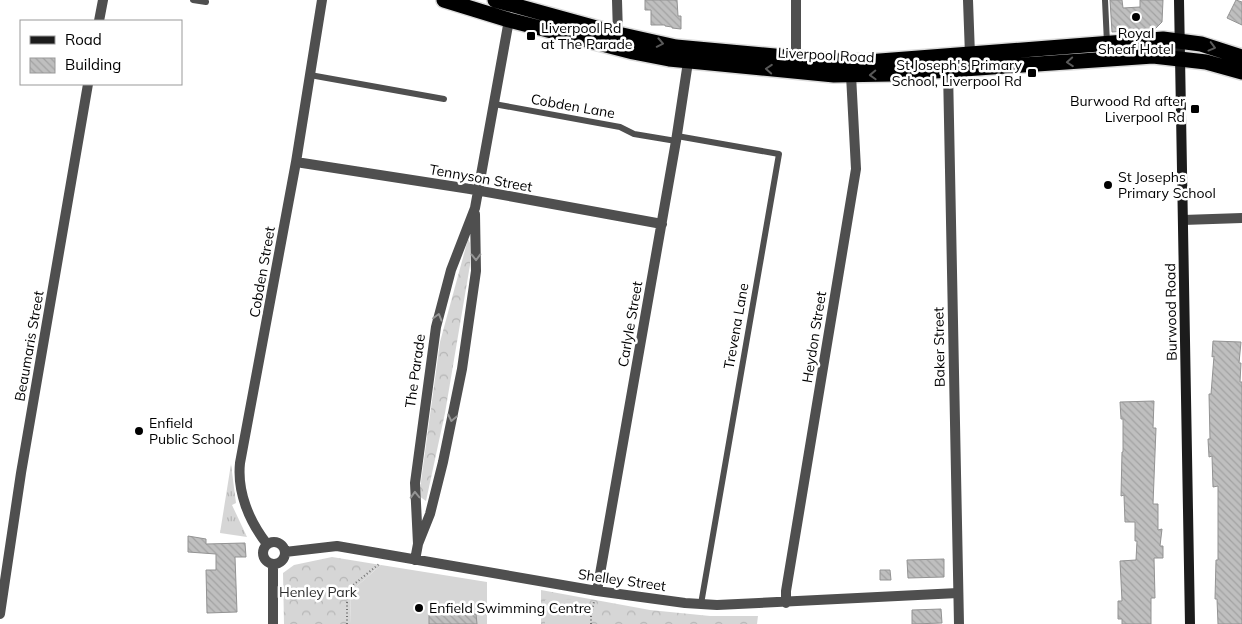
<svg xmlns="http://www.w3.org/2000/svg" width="1242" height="624" font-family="Mulish,sans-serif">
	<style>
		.grass { fill: url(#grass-tufts) }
		.forest { fill: url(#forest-crowns) }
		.pitch { fill: #d6d6d6 }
		.building { fill: url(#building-back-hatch); stroke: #939393 }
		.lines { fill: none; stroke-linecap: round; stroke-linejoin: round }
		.highway-casing { stroke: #dbdbdb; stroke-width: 18 }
		.path { stroke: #717171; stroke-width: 2; stroke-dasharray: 1 2.5; stroke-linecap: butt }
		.lane { stroke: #4f4f4f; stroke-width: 6 }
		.street { stroke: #4f4f4f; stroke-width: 10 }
		.secondary { stroke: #1c1c1c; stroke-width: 10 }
		.highway { stroke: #000; stroke-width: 15 }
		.oneway { stroke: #595959 }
		.oneway2 { stroke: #959595 }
		.poi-dot { fill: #000; stroke: #fff; stroke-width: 2 }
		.labels { text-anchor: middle; stroke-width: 5; stroke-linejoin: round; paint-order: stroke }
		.poi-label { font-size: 14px; fill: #000; stroke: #fff; text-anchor: start }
		.street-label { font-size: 14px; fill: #000; stroke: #fff }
		.park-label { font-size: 14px; fill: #2d2d2d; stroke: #fff }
	</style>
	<defs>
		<pattern id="grass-tufts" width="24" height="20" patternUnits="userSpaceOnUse" patternTransform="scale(1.25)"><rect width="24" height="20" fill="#d6d6d6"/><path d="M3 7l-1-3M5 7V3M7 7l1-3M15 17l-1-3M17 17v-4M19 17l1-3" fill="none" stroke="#b6b6b6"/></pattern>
		<pattern id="forest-crowns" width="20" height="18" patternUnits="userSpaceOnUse" patternTransform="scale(1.25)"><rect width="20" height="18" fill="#d6d6d6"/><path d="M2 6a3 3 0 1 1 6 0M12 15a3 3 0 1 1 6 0" fill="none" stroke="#b6b6b6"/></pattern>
		<pattern id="building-back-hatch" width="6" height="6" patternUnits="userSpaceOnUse" patternTransform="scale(1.25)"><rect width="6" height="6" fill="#bfbfbf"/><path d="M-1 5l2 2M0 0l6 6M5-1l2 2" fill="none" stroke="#a2a2a2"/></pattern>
	</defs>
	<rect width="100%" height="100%" fill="#fff"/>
	<path class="grass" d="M231 464 236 503 232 505 247 537 220 533Z"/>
	<path class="forest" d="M468 239 470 243V265L445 413 426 501 419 496 440 342Z
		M332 557 381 565 350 592 351 624H284L283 573 294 565Z
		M541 590 650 610 710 616H758L757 624H541Z"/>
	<path class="pitch" d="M381 565 487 582V624H351L350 592Z
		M582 599V624H545V600Z"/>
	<path class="building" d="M645 0H677L678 16H681V29L672 28V27L665 26V25H651V10H645Z
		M1110 0H1122L1123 8 1140 7V0H1163L1162 22 1155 29 1112 32Z
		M1236 0 1242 2V25L1227 18Z
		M1213 341 1241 342 1239 363H1241L1240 382H1242V624H1218L1217 599H1215L1216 560H1218V486L1213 487 1212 456 1209 457 1208 439H1210L1209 394H1211L1214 356 1212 357Z
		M1154 401 1153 428H1156L1153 504H1158V530L1162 529 1160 546H1163V558H1154L1155 598H1151V624H1122V619H1118V601H1122L1120 561 1136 560 1137 541H1135V522H1125L1124 495 1121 496 1122 452H1123V419H1121L1120 402Z
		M188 536 206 539V544L245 543 246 557H235L237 612 207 613 206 570H216V554L188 552Z
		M944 559V577L908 578 907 560Z
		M880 570H890L891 580H880Z
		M941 609 942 623 912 624V610Z
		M429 614H476L477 624H429Z"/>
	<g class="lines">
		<defs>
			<path id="highway" d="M444 0 509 20 633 52 669 59 834 75 892 74 1153 56 1206 62 1242 72
				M495 0 618 34 676 47 818 60 867 62 1163 39 1201 44 1242 57"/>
		</defs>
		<use href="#highway" class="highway-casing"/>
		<path class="path" d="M347 624V590L379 564
			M591 624V615L594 602"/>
		<path class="lane" d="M193 0 206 2
			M1105 0 1107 43
			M310 75 444 99
			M494 104 620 127 634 134 676 141
			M677 136 779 154 701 604"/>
		<path class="street" d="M617 0 618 34
			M968 0 970 55
			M99 21 103 0
			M796 58V0
			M948 70 959 624
			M296 162 470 189 662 224
			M1183 220 1242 218
			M263 553a11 11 0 1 1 22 0a11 11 0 1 1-22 0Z
			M267 544C249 521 237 492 240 463L296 162 322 0
			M418 544 415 483 436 327 451 270 475 208 509 20
			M285 552 337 546 597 591 685 603 717 605 958 593
			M415 560 418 544 430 514 443 462 462 369 476 271 475 214
			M273 564V624
			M597 591 676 141 688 62
			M786 603V591L856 169 851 75
			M0 614 21 473 88 84"/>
		<path class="secondary" d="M1179 0 1190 624"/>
		<use href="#highway" class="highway"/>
	</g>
	<defs><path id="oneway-chevron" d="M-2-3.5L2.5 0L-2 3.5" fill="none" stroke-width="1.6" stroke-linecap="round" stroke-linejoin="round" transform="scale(1.25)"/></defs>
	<g class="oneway">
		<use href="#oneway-chevron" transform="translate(660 43) rotate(11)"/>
		<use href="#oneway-chevron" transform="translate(1212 47) rotate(15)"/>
		<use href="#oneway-chevron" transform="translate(1070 62) rotate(176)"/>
		<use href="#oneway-chevron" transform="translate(769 69) rotate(-176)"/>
		<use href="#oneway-chevron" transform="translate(873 75) rotate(178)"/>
	</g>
	<g class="oneway2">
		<use href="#oneway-chevron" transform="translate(476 257) rotate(89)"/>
		<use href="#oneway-chevron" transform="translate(438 317) rotate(-75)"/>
		<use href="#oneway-chevron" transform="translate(452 418) rotate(102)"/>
		<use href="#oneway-chevron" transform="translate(415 495) rotate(-92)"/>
	</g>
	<g class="poi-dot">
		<circle cx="1136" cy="17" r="5"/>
		<rect x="526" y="31" width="10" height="10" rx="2.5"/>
		<rect x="1027" y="68" width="10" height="10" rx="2.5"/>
		<rect x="1190" y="104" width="10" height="10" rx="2.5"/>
		<circle cx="1108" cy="185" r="5"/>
		<circle cx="139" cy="431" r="5"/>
		<circle cx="419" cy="608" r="5"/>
	</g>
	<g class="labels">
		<g class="poi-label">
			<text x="541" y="33">Liverpool Rd<tspan x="541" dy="16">at The Parade</tspan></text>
			<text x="1136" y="38" text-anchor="middle">Royal<tspan x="1136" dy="16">Sheaf Hotel</tspan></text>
			<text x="1022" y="70" text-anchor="end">St Joseph's Primary<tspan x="1022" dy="16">School, Liverpool Rd</tspan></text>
			<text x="1185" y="106" text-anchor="end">Burwood Rd after<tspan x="1185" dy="16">Liverpool Rd</tspan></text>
			<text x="1118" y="182">St Josephs<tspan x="1118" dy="16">Primary School</tspan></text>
			<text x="149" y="428">Enfield<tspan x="149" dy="16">Public School</tspan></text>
			<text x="429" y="613">Enfield Swimming Centre</text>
		</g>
		<g class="street-label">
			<text transform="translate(826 55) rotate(3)" y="5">Liverpool Road</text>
			<text transform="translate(573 106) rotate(10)" y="5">Cobden Lane</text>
			<text transform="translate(481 178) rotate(10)" y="5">Tennyson Street</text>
			<text transform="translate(262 272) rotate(-80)" y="5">Cobden Street</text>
			<text transform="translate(1171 312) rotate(-91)" y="5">Burwood Road</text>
			<text transform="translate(630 324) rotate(-80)" y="5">Carlyle Street</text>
			<text transform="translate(736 326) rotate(-80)" y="5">Trevena Lane</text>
			<text transform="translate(814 337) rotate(-81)" y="5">Heydon Street</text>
			<text transform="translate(29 346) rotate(-80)" y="5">Beaumaris Street</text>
			<text transform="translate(939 347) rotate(-91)" y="5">Baker Street</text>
			<text transform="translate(415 371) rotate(-82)" y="5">The Parade</text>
			<text transform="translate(622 580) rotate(8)" y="5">Shelley Street</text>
		</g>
		<g class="park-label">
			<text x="318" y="597">Henley Park</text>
		</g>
	</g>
	<rect x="20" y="20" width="162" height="65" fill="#ffffff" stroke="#999999"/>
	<rect x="30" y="36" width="25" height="8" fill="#1c1c1c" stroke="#999999"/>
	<text x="65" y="45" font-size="15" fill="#000000">Road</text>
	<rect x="30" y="58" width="25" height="15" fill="url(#building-back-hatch)" stroke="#999999"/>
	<text x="65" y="70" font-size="15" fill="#000000">Building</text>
</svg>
